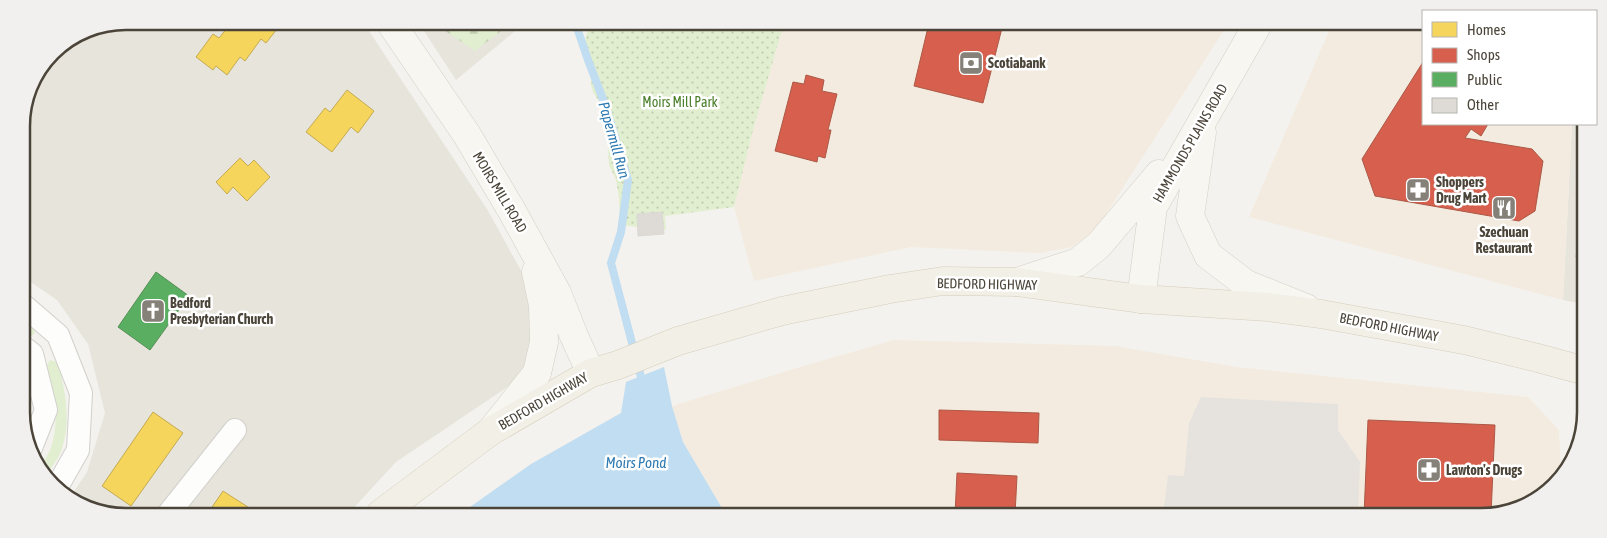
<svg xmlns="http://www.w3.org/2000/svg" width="1607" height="538" font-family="'Asap Condensed',sans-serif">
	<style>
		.residential { fill: #e7e4dc }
		.commercial { fill: #f3ebdf }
		.grass { fill: #e1eecf }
		.forest { fill: url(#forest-firs) }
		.park { fill: url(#park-dots) }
		.parking { fill: #e6e3df }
		.water { fill: #c0ddf1 }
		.homes { fill: #f6d55c; stroke: #c3aa52 }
		.shops { fill: #d6604d; stroke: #ac5847 }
		.public { fill: #5aae61; stroke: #568e55 }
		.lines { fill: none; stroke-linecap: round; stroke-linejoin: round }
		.stream { stroke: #c0ddf1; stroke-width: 8 }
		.building { fill: #dedbd6; stroke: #dcd9d4 }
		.street-casing { stroke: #d2d0cb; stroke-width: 24 }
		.secondary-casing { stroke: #d3cfc5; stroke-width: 29 }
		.primary-casing { stroke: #d6cebb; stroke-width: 29 }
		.street { stroke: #fdfdfc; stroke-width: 22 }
		.secondary { stroke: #f7f6f1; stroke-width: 28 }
		.primary { stroke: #f2efe6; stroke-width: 28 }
		.labels { text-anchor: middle; stroke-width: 5; stroke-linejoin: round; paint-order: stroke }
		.poi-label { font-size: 14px; font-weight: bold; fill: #4b4439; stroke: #fff; text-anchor: start }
		.park-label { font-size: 14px; fill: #4a7f2a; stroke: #fff }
		.street-label { font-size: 14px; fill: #4b4439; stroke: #fff }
		.water-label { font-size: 15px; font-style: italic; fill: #2e7ab2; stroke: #fff }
		.rim { fill: none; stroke: #4b4439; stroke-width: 2.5 }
	</style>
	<defs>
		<pattern id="forest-firs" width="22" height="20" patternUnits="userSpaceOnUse" patternTransform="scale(1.25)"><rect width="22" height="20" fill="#e1eecf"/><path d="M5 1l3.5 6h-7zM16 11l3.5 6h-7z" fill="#c3cdb2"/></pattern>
		<pattern id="park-dots" width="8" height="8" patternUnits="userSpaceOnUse" patternTransform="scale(1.25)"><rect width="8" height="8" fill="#e1eecf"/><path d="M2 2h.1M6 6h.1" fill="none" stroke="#c3cdb2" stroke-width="1.8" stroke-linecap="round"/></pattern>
	</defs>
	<rect width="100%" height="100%" fill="#f4f2ee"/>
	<path class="residential" d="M126 21 363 22 487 209 534 294 533 366 503 390 396 462 348 514 98 513 71 496 87 472 105 413 88 344 57 300 22 276 21 119 29 85 52 52 86 29Z
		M418 22H526L456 80Z
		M1572 124H1584L1583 304 1563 300Z
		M23 374 31 391 24 434 23 432Z"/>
	<path class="commercial" d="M784 23 1228 24 1097 228 1072 247 1040 253 911 247 754 281 734 207 752 134Z
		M1332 24 1423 25V124H1572L1563 300 1249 217Z
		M894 340 1115 346 1236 367 1528 397 1559 430 1561 472 1545 495 1488 517 726 515 683 442 672 406 797 368Z"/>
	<path class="grass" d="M23 317 29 323 35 332 33 335 27 338 23 334Z
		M50 360 57 362C66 390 72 425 60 454 56 462 50 469 45 477L40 467C44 462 47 456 50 450 61 422 54 393 47 365Z"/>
	<path class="forest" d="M432 22H513L475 51Z"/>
	<path class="park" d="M589 22 784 23 752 134 734 207 665 216 666 230 620 225 619 198 616 180 609 165 607 130 601 104 594 94 591 85V72L586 50 585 42Z"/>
	<path class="parking" d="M1201 397 1338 404V430L1360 462 1358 516H1163L1168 475 1184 476 1189 423Z"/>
	<path class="water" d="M664 367 672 406 683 442 726 515 460 514 531 464 621 413 626 382Z"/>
	<path class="homes" d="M232 22 236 24 238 22H291L286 27 281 24 266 43 261 39 245 61 240 57 227 75 216 66 213 70 196 57 213 34 219 38Z
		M347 90 374 111 358 133 351 127 332 152 306 132 325 108 330 112Z
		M240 158 248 166 254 160 270 177 247 201 233 187 227 194 216 182Z
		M1583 217V258L1576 257Z
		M153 412 183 433 131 506 102 486Z
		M223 491 251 509 248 513H208Z"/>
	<path class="shops" d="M929 23 1003 24 983 103 914 86Z
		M1423 62V124H1488L1481 136 1471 129 1465 138 1532 149 1543 161 1535 211 1519 221 1375 196 1362 159Z
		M806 75 824 80 822 91 837 94 828 130H831L825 158 818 156 817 162 775 151 793 82 804 84Z
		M939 410 1039 413 1038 443 939 440Z
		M1368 420 1495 425 1491 515 1364 516Z
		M957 473 1017 476 1015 515H955Z"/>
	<path class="public" d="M156 272 189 296 150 350 118 327Z"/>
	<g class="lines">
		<path class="stream" d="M575 22 588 60 606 107 628 180 621 232 611 263 641 377"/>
	</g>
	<path class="building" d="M662 212 664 234 638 236 637 214Z"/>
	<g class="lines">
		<defs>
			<path id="street" d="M22 304 58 335 81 393 78 450 57 487
				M23 347 32 354 46 410 31 448
				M169 513 235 430"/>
			<path id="secondary" d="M390 22 467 135 512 211 557 293 574 336 591 373
				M1202 132 1190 216 1208 255 1246 284 1306 308
				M1017 282 1078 262 1099 245 1159 174
				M1141 299 1153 207 1258 24
				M491 431 537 373 544 342 543 305 536 272"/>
			<path id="primary" d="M380 514 491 431 591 373 618 365 678 341 782 311 890 289 943 281 1017 282 1141 299 1268 307 1321 314 1464 340 1534 357 1582 370"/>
		</defs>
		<use href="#street" class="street-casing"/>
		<use href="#secondary" class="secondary-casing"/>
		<use href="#primary" class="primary-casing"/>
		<use href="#street" class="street"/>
		<use href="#secondary" class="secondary"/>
		<use href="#primary" class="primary"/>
	</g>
	<defs>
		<symbol id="bank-square" viewBox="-11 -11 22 22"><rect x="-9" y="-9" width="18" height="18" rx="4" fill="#868178" stroke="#fff"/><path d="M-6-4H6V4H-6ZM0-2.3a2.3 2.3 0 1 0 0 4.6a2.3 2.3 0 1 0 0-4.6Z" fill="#fff"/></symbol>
		<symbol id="pharmacy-square" viewBox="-11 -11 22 22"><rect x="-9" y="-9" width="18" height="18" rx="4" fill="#868178" stroke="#fff"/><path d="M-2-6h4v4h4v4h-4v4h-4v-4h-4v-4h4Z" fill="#fff"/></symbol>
		<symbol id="restaurant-square" viewBox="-11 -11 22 22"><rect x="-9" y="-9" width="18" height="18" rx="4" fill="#868178" stroke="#fff"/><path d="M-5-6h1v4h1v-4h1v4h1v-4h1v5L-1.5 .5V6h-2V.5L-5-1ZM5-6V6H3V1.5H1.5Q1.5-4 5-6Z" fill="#fff"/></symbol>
		<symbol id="church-square" viewBox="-11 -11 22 22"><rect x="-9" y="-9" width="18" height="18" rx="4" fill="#868178" stroke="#fff"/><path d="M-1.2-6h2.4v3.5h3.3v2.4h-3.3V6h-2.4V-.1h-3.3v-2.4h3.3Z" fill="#fff"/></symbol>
	</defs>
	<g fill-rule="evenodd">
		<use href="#bank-square" x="957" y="49" width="28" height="28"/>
		<use href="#pharmacy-square" x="1404" y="176" width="28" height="28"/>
		<use href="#restaurant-square" x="1490" y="194" width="28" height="28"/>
		<use href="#church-square" x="139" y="297" width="28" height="28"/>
		<use href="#pharmacy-square" x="1415" y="456" width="28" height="28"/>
	</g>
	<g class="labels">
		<g class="poi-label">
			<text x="988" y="68">Scotiabank</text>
			<text x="1436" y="187">Shoppers<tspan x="1436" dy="16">Drug Mart</tspan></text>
			<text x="1504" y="237" text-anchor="middle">Szechuan<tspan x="1504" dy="16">Restaurant</tspan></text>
			<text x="170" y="308">Bedford<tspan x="170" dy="16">Presbyterian Church</tspan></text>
			<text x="1446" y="475">Lawton's Drugs</text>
		</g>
		<g class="park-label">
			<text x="680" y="107">Moirs Mill Park</text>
		</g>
		<g class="street-label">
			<text transform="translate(1190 143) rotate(-60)" y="5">HAMMONDS PLAINS ROAD</text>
			<text transform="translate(500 192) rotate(59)" y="5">MOIRS MILL ROAD</text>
			<text transform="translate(987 284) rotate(1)" y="5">BEDFORD HIGHWAY</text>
			<text transform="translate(1389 327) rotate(11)" y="5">BEDFORD HIGHWAY</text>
			<text transform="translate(543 401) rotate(-30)" y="5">BEDFORD HIGHWAY</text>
		</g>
		<g class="water-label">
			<text transform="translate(614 140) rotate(74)" y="5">Papermill Run</text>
			<text x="636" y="468">Moirs Pond</text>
		</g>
	</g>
	<path d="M0 0H1607V538H0ZM126 30H1481A96 96 0 0 1 1577 126V412A96 96 0 0 1 1481 508H126A96 96 0 0 1 30 412V126A96 96 0 0 1 126 30Z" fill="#f1f0ef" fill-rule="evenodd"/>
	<path class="rim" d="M126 30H1481A96 96 0 0 1 1577 126V412A96 96 0 0 1 1481 508H126A96 96 0 0 1 30 412V126A96 96 0 0 1 126 30Z"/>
	<rect x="1422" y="10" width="175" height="115" fill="#ffffff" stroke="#b7b4b0"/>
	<rect x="1432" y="22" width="25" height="15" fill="#f6d55c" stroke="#b7b4b0"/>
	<text x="1467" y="35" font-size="15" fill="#4b4439">Homes</text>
	<rect x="1432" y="48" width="25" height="15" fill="#d6604d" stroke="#b7b4b0"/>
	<text x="1467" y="60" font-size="15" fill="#4b4439">Shops</text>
	<rect x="1432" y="72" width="25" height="15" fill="#5aae61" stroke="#b7b4b0"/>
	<text x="1467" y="85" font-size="15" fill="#4b4439">Public</text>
	<rect x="1432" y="98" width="25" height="15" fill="#dedbd6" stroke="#b7b4b0"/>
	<text x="1467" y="110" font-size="15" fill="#4b4439">Other</text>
</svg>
